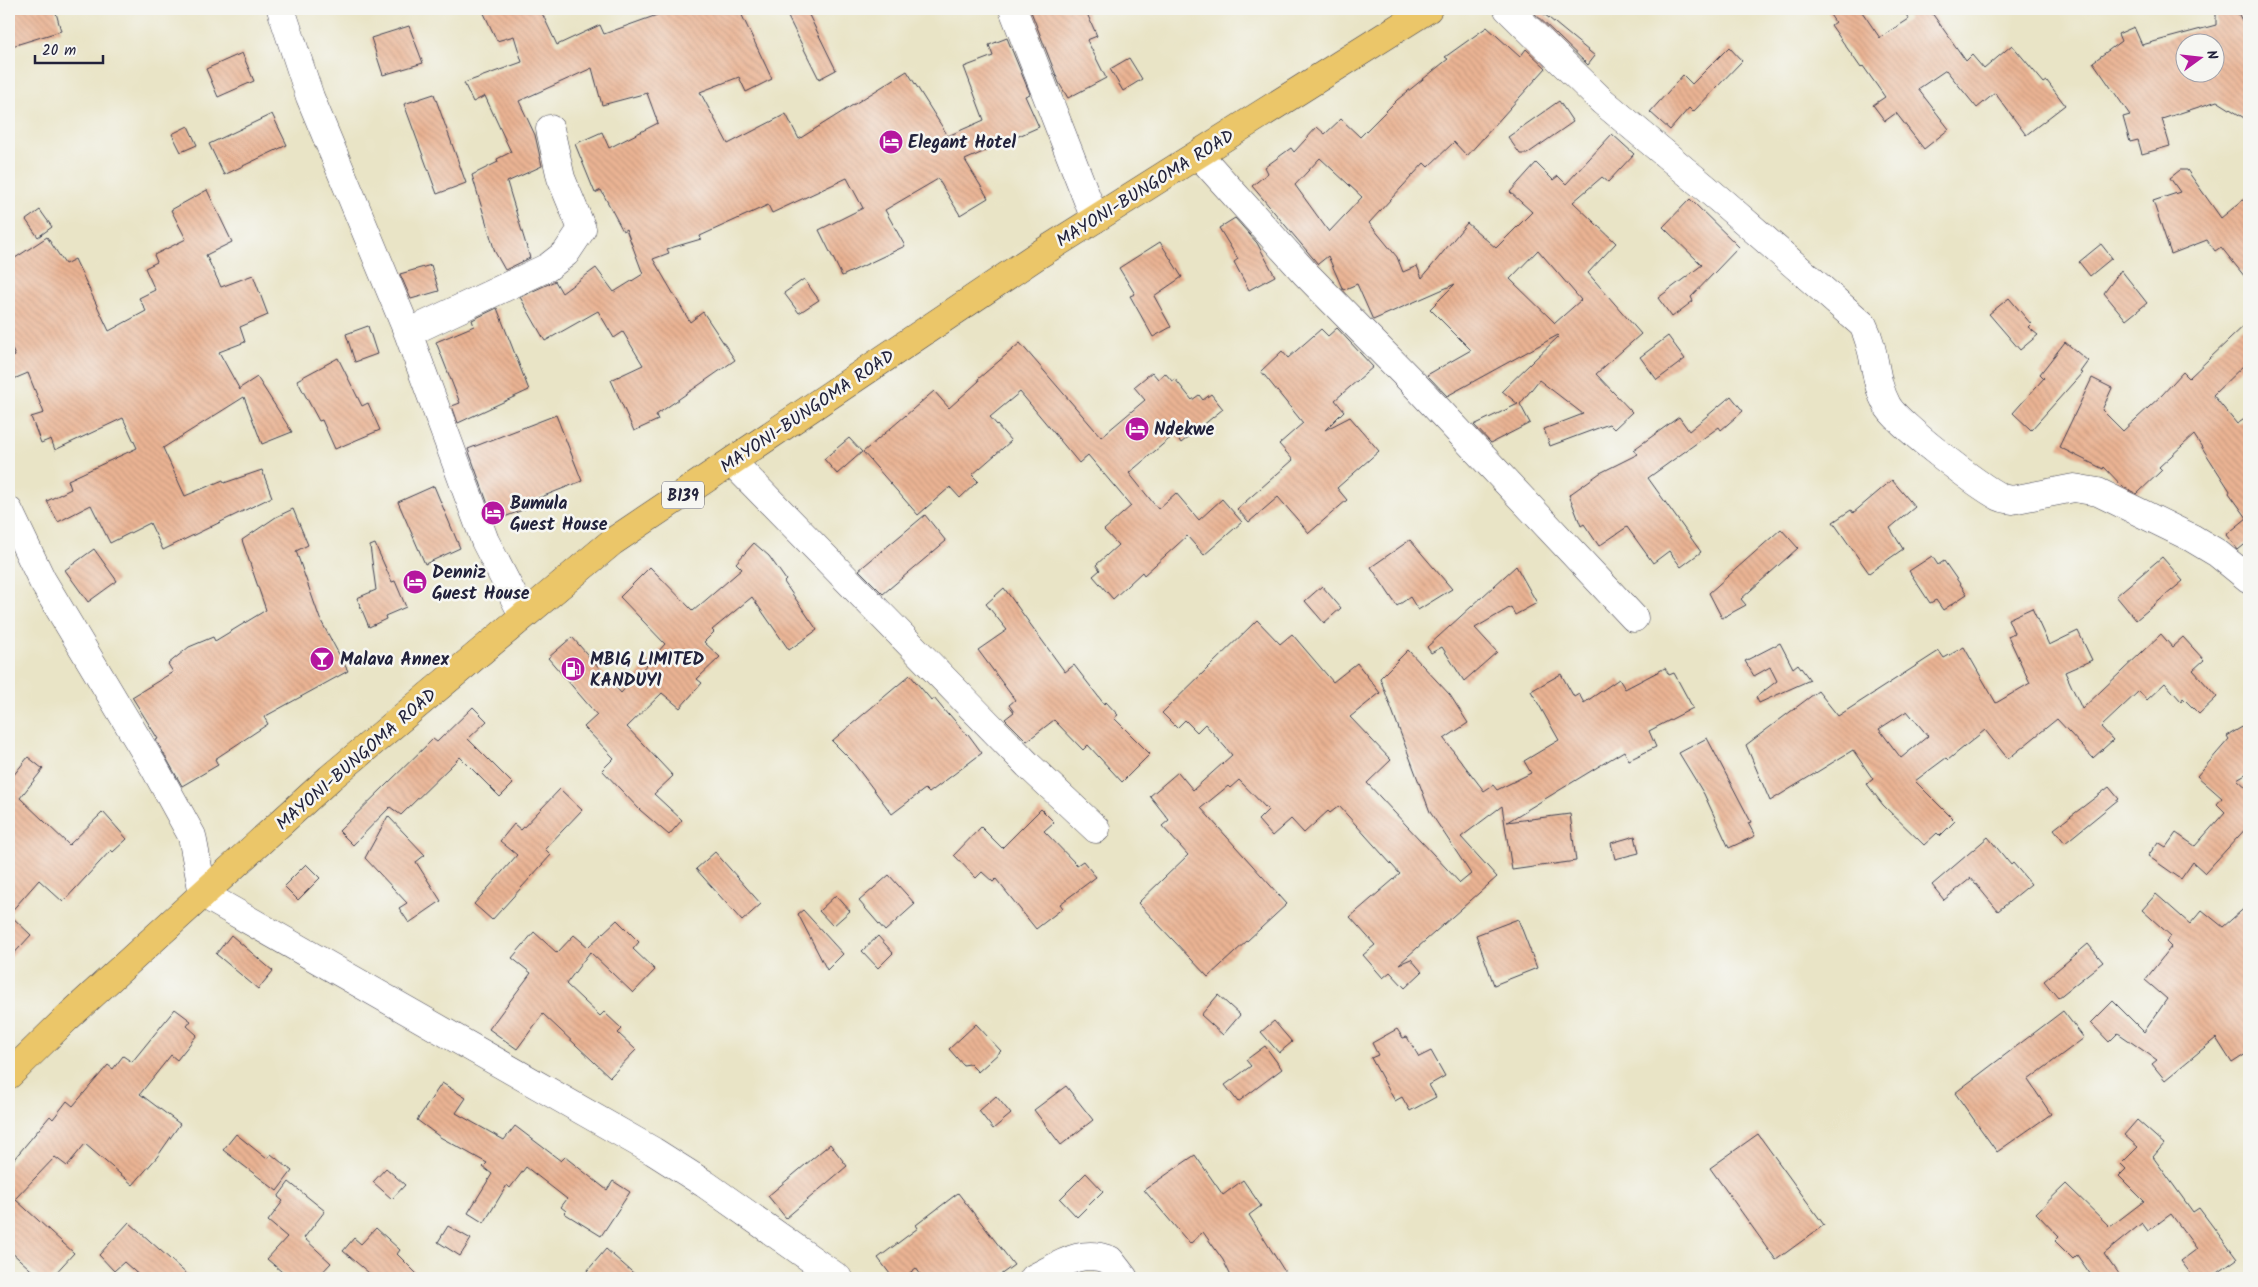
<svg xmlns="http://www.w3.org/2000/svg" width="2258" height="1287" font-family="Kalam,sans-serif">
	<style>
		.building { fill: url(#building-back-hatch); fill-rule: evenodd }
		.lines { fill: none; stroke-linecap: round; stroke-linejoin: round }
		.minor-casing { stroke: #403f50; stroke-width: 29 }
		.major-casing { stroke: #403f50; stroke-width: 29 }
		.minor { stroke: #fff; stroke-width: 28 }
		.major { stroke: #ebc669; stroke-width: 28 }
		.labels { text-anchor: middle; stroke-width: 5; stroke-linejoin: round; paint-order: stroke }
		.shield { fill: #f6f6f2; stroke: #626272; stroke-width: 1 }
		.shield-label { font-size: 16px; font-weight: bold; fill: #22223b }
		.poi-label { font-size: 18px; font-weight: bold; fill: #22223b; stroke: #f6f6f2; text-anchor: start }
		.street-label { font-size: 18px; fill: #22223b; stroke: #f6f6f2 }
	</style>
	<defs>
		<pattern id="building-back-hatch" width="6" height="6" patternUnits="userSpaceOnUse" patternTransform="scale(1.25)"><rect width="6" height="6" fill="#eab393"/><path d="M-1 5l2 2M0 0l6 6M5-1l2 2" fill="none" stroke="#c89a80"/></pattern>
	</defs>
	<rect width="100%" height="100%" fill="#f6f6f2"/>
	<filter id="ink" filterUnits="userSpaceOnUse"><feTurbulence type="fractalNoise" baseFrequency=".02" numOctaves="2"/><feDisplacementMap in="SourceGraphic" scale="10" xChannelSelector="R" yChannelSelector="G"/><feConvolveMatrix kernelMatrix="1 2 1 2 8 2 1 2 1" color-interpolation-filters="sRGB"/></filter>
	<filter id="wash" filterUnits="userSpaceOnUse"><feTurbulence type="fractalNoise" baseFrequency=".0096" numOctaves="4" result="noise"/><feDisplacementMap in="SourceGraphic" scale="20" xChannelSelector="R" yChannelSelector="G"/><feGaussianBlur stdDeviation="1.12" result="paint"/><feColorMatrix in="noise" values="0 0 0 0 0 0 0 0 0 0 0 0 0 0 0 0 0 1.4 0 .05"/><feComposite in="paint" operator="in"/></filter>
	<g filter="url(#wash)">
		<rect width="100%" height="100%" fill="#e9e4c6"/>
		<g id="blocks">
			<path class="building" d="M9 9H55L61 31 9 47Z
				M482 9H540L557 45 600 25 604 34 657 15 655 9H739L772 79 746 92 739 77 700 92 728 144 786 114 799 139 907 71 948 136 984 120 964 67 993 56 989 45 1007 38 1030 94 1025 96 1039 127 965 160 988 198 960 215 938 179 885 210 905 246 842 276 819 230 863 208 847 178 772 213 768 205 700 236 701 239 667 249 669 253 653 259 690 322 703 312 735 360 656 415 658 420 634 431 611 380 643 365 623 332 614 338 598 311 545 341 520 297 555 281 562 293 596 268 614 292 643 274 626 229 623 231 601 190 595 193 575 144 602 132 609 148 658 123 647 93 602 105 592 68 519 101 535 135 542 166 507 182 530 258 505 270 495 252 472 175 498 162 497 159 511 152 485 96 473 102 464 83 522 62 514 36 497 41Z
				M784 9H806L836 70 819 79Z
				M1030 9H1085L1097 36 1087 40 1106 78 1068 98 1059 83Z
				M1530 9H1538L1595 56 1588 65Z
				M1826 9H1860L1880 38 1909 19 1902 9H1929L1966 61 1972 55 1984 69 2012 45 2044 83 2047 81 2065 105 2026 135 1995 93 1977 108 1946 70 1918 89 1949 129 1924 149 1896 113 1885 121 1873 105 1885 97 1863 66 1861 68 1831 25 1835 22Z
				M2216 9H2236L2249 34V121L2217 101 2162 119 2170 146 2142 154 2138 140 2130 142 2123 117 2130 115 2093 62 2121 41 2118 34 2134 27 2142 45 2216 25ZM2186 42H2216V72H2186Z
				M409 26 423 63 383 75 371 38Z
				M1487 27 1520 57 1526 49 1546 68 1467 156 1454 142 1428 167 1424 163 1369 223 1397 257 1403 272 1417 266 1422 278 1467 223 1496 248 1532 212 1510 192 1536 163 1553 180 1558 176 1566 184 1612 134 1634 154 1608 182 1602 177 1573 202 1616 243 1588 273 1641 334 1596 374 1632 412 1614 429 1609 424 1550 446 1544 429 1583 414 1539 380 1520 404 1530 423 1491 443 1474 425 1518 404 1502 391 1559 336 1558 335 1447 396 1427 375 1471 350 1430 309 1455 284 1373 320 1357 284 1343 290 1328 256 1318 264 1252 186 1268 173 1265 167 1291 148 1294 152 1317 127 1325 134 1341 119 1360 137 1397 100 1448 59 1445 57ZM1320 158 1362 197 1329 232 1295 185ZM1538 250 1581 300 1555 323 1510 279Z
				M1729 47 1742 61 1693 112 1689 108 1670 130 1650 112 1683 75 1692 84Z
				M242 53 254 81 218 97 206 69Z
				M1129 58 1142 79 1123 91 1110 69Z
				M434 94 466 183 437 194 404 104Z
				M1559 101 1573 122 1527 154H1520L1508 137Z
				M272 114 287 145 224 175 209 144Z
				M188 126 197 145 181 152 172 134Z
				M2180 170H2187L2221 218 2249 195V282L2221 247 2215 251 2207 240 2171 254 2153 201 2180 192 2170 178Z
				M207 190 232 242 206 255 221 287 253 275 268 315 240 327 245 342 219 352 240 390V388L257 377 292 432 262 444 244 397 163 448 185 496 223 480 224 483 262 470 272 497 163 550 150 523 110 543 91 505 58 522 47 501 71 489 68 480 137 448 123 418 55 450 51 439 41 443 31 417 44 413 28 373 9 381V359L15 356 9 342V262L47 237 65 264 75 259 109 331 146 311 139 298 155 290 145 268 157 262 154 255 186 239 171 210Z
				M1690 199 1739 247 1691 297 1693 301 1672 317 1658 298 1702 265 1663 227Z
				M40 210 52 227 38 237 26 220Z
				M1235 218 1257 243 1275 276 1249 290 1234 262 1238 259 1219 228Z
				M1160 242 1182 277 1154 296 1171 327 1153 337 1130 296 1135 294 1119 268Z
				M2101 244 2112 258 2090 276 2079 262Z
				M431 265 439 291 411 299 400 274Z
				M2121 270 2147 303 2126 320 2104 293Z
				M804 279 819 300 799 313 784 293Z
				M2009 298 2031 324 2028 327 2038 335 2020 350 1989 314Z
				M497 308 529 390 458 423 452 406 460 403 436 342 474 326 472 320Z
				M2249 321V360L2213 395 2237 424 2249 416V541L2238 550 2226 535 2247 518 2229 493 2230 491 2194 435 2159 467 2162 470 2137 494 2123 487 2104 467 2103 469 2059 447 2092 378 2112 388 2102 410 2123 431 2162 395 2183 372 2189 378Z
				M368 326 377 354 355 362 346 334Z
				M1337 328 1373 367 1335 400 1344 411 1325 430 1350 417 1379 451 1337 488 1347 500 1309 533 1278 497 1249 522 1237 509 1293 460 1279 444 1303 423 1261 371 1282 351 1288 358 1321 329 1328 336Z
				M1668 336 1685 359 1657 380 1640 357Z
				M2065 342 2088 361 2080 372 2082 373 2031 430 2013 413 2044 378 2040 374Z
				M1020 343 1101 437 1145 400 1134 387 1152 372 1158 379 1165 373 1172 381 1175 379 1192 400 1199 395 1203 400 1211 394 1223 409 1181 443 1175 434 1129 473 1158 509 1176 493 1199 520 1222 499 1242 522 1204 555 1187 536 1144 575 1142 572 1113 599 1093 576 1100 570 1096 565 1118 545 1104 530 1131 506 1088 455 1079 463 1020 392 990 417 1011 441 972 475 978 481 960 498 950 487 918 515 863 452 934 391 949 408 979 381 978 379Z
				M338 358 362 406 368 403 380 430 335 449 322 420 319 421 297 380Z
				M1731 396 1743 411 1721 430 1719 427 1648 478 1701 552 1681 567 1669 551 1653 563 1627 527 1599 546 1584 524 1581 526 1569 495 1600 473 1638 454 1633 450 1679 417 1689 431Z
				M556 415 582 481 531 501 533 506 494 521 468 449Z
				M849 438 862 452 837 474 824 459Z
				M1892 480 1915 507 1890 528 1903 549 1869 573 1833 522 1851 510 1853 513Z
				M434 486 460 548 425 564 398 502Z
				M293 509 308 545 296 551 320 619 348 671 264 717 268 724 215 759 218 765 182 786 156 740 158 739 132 697 173 672 168 664 189 647 213 637 215 641 266 610 242 540 276 517Z
				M925 515 946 541 883 594 859 570Z
				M1781 529 1798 548 1741 599 1746 605 1722 618 1709 593Z
				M1410 540 1452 589 1418 610 1410 597 1397 606 1371 567Z
				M754 543 769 556 786 580 784 582 817 630 789 650 752 597 712 630 714 632 704 642 720 657 697 679 702 683 680 708 662 693 627 727 673 776 654 794 682 820 669 835 640 810 602 770 614 758 584 727 597 715 548 658 572 637 621 693 665 644 620 597 650 567 693 611 742 569 736 563Z
				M375 544 392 582 395 581 406 607 385 616 386 619 369 627 357 598 376 590 370 546Z
				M94 549 117 581 88 602 65 570Z
				M1932 556 1938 565 1944 561 1967 594 1943 610 1936 600 1930 603 1909 571Z
				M2162 557 2183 581 2136 620 2116 596Z
				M1516 566 1537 603 1515 615 1511 607 1475 628 1497 652 1464 681 1442 647 1431 653 1427 647Z
				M1322 586 1341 608 1324 623 1305 601Z
				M1004 588 1065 672 1074 665 1104 704 1106 702 1118 715 1114 718 1150 754 1122 782 1088 745 1083 750 1054 720 1027 741 1005 719 1014 712 1009 705 1015 700 978 650 1007 630 986 604Z
				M2032 608 2049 645 2078 631 2092 660 2065 672 2082 709 2161 634 2172 647 2183 637 2204 660 2193 670 2217 697 2199 714 2183 698 2181 701 2165 683 2147 700 2139 691 2101 727 2113 740 2093 758 2057 719 2008 759 1985 730 1948 760 1946 758 1915 781 1955 821 1940 836 1937 833 1924 845 1883 805 1867 784 1873 779 1853 750 1770 801 1746 745 1818 691 1838 716 1939 651 1944 658 1964 647 1996 703 2030 683 2008 636 2014 633 2008 619ZM1907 711 1928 736 1901 758 1879 729Z
				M1257 620 1280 644 1292 634 1333 682 1357 663 1380 693 1350 717 1391 760 1367 783 1460 883 1471 874 1430 812 1380 678 1408 650 1450 695 1468 723 1444 739 1484 791 1493 785 1497 790 1531 773 1524 761 1559 740 1531 691 1561 674 1574 697 1579 694 1584 703 1619 679 1625 689 1665 668 1669 675 1674 673 1693 708 1649 731 1656 747 1629 760 1624 751 1507 822 1570 814 1576 861 1512 870 1502 806 1461 837 1497 877 1399 964 1411 959 1422 972 1405 988 1390 972 1383 978 1363 955 1375 945 1350 917 1400 874 1339 806 1330 813 1328 811 1304 833 1291 819 1272 836 1258 820 1268 810 1239 780 1230 788 1228 786 1201 808 1287 904 1208 977 1138 903 1188 855 1162 826 1169 820 1150 796 1178 772 1193 790 1232 755 1205 724 1197 732 1185 720 1177 728 1162 713Z
				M1780 643 1793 668 1798 664 1810 680 1759 703 1756 697 1777 681 1770 667 1754 676 1745 661Z
				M910 675 932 701 934 698 948 715 949 714 967 735 968 734 982 753 929 793 925 789 892 814 852 761 832 741Z
				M473 707 487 721 468 739 513 784 500 797 460 757 401 815 390 807 353 845 339 831 433 739 437 742Z
				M2249 723V772L2237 779 2249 790V825L2205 873 2193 862 2181 879 2148 856 2158 842 2166 847 2176 833 2195 846 2225 812 2217 804 2222 798 2197 776 2229 739 2227 736Z
				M1707 738 1751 822 1748 823 1755 836 1729 848 1704 794 1679 753Z
				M28 757 43 769 20 798 69 845 103 812 127 839 113 852 111 850 63 902 39 880 9 914 31 935 9 959V781Z
				M2109 787 2119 799 2065 843 2054 829Z
				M560 789 582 810 545 849 551 855 492 920 474 904 517 855 500 841 514 824 521 830Z
				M1041 809 1054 822 1044 831 1077 865 1083 861 1096 877 1060 904 1063 908 1036 929 996 879 993 882 982 872 976 878 954 855 981 827 1002 848Z
				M388 816 425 855 416 862 441 901 409 923 399 908 407 903 365 858Z
				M1635 836 1639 853 1615 859 1611 843Z
				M1988 837 2011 865 2013 863 2031 884 1998 911 1971 878 1944 900 1932 885Z
				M715 852 761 904 742 921 696 869Z
				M306 864 320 878 298 900 284 886Z
				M889 875 915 904 885 931 859 901Z
				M2156 894 2190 924 2202 910 2223 927 2249 904V1052L2232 1063 2216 1038 2165 1080 2152 1064 2157 1060 2118 1033 2109 1042 2091 1023 2113 1001 2144 1032 2167 999 2145 980 2171 947 2166 942 2171 936 2142 910Z
				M836 895 850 911 833 926 819 911Z
				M803 910 843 954 827 970 798 914Z
				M1518 919 1537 968 1494 985 1476 935Z
				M617 920 639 942 633 949 655 970 633 993 590 952 566 984 600 1016 604 1012 622 1029 618 1033 636 1050 610 1077 543 1014 517 1049 489 1029 531 973 512 958 534 932 557 953 574 935 588 947Z
				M231 935 273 971 258 989 216 954Z
				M878 936 893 953 878 968 862 951Z
				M2088 944 2103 962 2058 998 2044 981Z
				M1218 995 1240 1015 1223 1035 1201 1015Z
				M175 1009 191 1021 187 1026 197 1035 177 1060 171 1055 140 1094 180 1124 157 1157 133 1185 85 1144 67 1166 55 1157 15 1199 74 1253 51 1278H40L9 1250V1165L50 1116 53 1119 67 1101 73 1106 108 1065 113 1069 123 1056 132 1062Z
				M2063 1011 2084 1038 2028 1080 2051 1114 1997 1152 1955 1093Z
				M1274 1021 1292 1042 1279 1053 1261 1032Z
				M976 1024 1001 1051 978 1072 970 1064 963 1065 949 1049Z
				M1397 1029 1403 1038 1407 1037 1419 1057 1431 1051 1445 1076 1429 1085 1436 1097 1410 1111 1402 1097 1395 1101 1371 1058 1378 1055 1372 1043Z
				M1265 1046 1282 1069 1238 1102 1225 1085 1251 1066 1246 1060Z
				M442 1083 466 1098 456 1113 504 1140 515 1126 561 1161 565 1157 607 1190 613 1181 630 1192 601 1236 564 1213 566 1211 561 1207 567 1199 526 1167 510 1188 507 1185 484 1223 468 1213 492 1174 483 1167 487 1163 440 1137 417 1120Z
				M1066 1086 1093 1120 1061 1145 1034 1110Z
				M996 1096 1011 1114 993 1129 979 1111Z
				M2137 1120 2164 1144 2153 1157 2193 1212 2199 1208 2237 1259 2211 1278H2194L2181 1261 2197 1249 2171 1214 2148 1231 2142 1223 2104 1254 2121 1278H2093L2077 1255 2073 1259 2055 1241 2059 1237 2036 1213 2066 1184 2110 1227 2144 1201 2119 1176 2126 1169 2121 1164 2138 1147 2124 1135Z
				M236 1134 267 1159 271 1154 292 1171 277 1191 223 1150Z
				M1758 1134 1824 1225 1776 1260 1710 1168Z
				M830 1144 847 1166 786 1218 768 1196Z
				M1195 1155 1223 1195 1243 1180 1261 1206 1249 1215 1285 1272 1275 1278H1232L1223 1260 1203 1232 1190 1244 1144 1190Z
				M386 1168 405 1185 392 1199 373 1182Z
				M1086 1173 1103 1191 1077 1217 1060 1199Z
				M289 1182 325 1211 304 1238 331 1263 317 1278H289L267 1259 287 1237 268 1221 283 1201 278 1197Z
				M958 1193 1014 1265 996 1278H923L916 1268 903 1278H893L878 1258 918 1228 916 1225Z
				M129 1222 191 1278H142L124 1262 114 1271 99 1255Z
				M448 1226 471 1239 460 1256 438 1242Z
				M376 1228 400 1250 397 1254 421 1278H375L343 1251 354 1238 361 1244Z
				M606 1249 639 1278H581Z"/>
		</g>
	</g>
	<g filter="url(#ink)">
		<use href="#blocks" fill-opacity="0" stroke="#403f50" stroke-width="1"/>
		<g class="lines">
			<defs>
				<path id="minor" d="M281 9 310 97 408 333 485 541 523 615
					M1013 9 1095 219
					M1508 9 1602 101 1726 205 1863 325C1877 353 1873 380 1887 405 1896 423 1980 487 2000 497 2004 499 2008 499 2012 500L2074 488 2098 492 2192 538 2217 553 2249 579
					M1199 155 1305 273 1417 387 1634 618
					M408 333 548 267 566 253 582 229 561 178 550 129
					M732 462 1028 765 1096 829
					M9 511 42 580 154 767 192 836 203 894 653 1151 705 1184 838 1278
					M1034 1278C1060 1265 1081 1248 1110 1260L1124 1278"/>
				<path id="major" d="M9 1075 66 1019 330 778 612 542 1035 257 1428 9"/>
			</defs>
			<use href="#minor" class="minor-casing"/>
			<use href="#major" class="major-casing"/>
			<use href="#minor" class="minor"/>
			<use href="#major" class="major"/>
		</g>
	</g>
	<defs>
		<symbol id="hotel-disc" viewBox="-11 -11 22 22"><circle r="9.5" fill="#b5179e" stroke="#f6f6f2"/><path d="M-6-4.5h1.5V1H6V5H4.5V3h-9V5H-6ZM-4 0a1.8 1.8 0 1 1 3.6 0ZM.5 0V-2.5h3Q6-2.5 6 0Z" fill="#fff"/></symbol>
		<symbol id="bar-disc" viewBox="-11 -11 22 22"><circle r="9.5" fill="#b5179e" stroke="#f6f6f2"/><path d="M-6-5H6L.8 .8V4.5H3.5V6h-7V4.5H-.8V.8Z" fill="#fff"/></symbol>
		<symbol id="fuel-disc" viewBox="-11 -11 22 22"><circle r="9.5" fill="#b5179e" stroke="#f6f6f2"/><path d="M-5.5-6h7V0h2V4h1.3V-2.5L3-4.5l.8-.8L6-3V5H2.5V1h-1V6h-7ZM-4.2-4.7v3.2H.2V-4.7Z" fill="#fff"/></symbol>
	</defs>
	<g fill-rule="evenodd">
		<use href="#hotel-disc" x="877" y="128" width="28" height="28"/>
		<use href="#hotel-disc" x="1123" y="415" width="28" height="28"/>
		<use href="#hotel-disc" x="479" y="499" width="28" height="28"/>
		<use href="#hotel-disc" x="401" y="568" width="28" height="28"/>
		<use href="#bar-disc" x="308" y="645" width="28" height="28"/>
		<use href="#fuel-disc" x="559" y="655" width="28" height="28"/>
	</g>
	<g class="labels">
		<rect class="shield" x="662" y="481.5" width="42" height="27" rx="4"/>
		<g class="shield-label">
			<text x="683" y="501">B139</text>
		</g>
		<g class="poi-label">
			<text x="908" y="148">Elegant Hotel</text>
			<text x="1154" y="435">Ndekwe</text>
			<text x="510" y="509">Bumula<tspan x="510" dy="21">Guest House</tspan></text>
			<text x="432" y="578">Denniz<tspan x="432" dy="21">Guest House</tspan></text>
			<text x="340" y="665">Malava Annex</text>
			<text x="590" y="665">MBIG LIMITED<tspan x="590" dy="21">KANDUYI</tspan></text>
		</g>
		<g class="street-label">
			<text transform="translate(1145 188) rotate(-32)" y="6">MAYONI-BUNGOMA ROAD</text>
			<text transform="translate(807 411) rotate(-34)" y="6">MAYONI-BUNGOMA ROAD</text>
			<text transform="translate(356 759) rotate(-41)" y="6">MAYONI-BUNGOMA ROAD</text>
		</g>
	</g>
	<rect width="2258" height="1287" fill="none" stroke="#f6f6f2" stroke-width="30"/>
	<g transform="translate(2200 58) rotate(75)"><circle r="24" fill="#f6f6f2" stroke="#a1a1a9"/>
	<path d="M0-4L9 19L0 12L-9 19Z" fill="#b5179e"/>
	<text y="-8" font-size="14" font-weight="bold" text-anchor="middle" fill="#22223b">N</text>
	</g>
	<path d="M35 55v8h68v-8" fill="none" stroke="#22223b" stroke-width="2.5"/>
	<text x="42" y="55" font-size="15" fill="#22223b" stroke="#f6f6f2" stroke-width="4" paint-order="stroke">20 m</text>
</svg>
